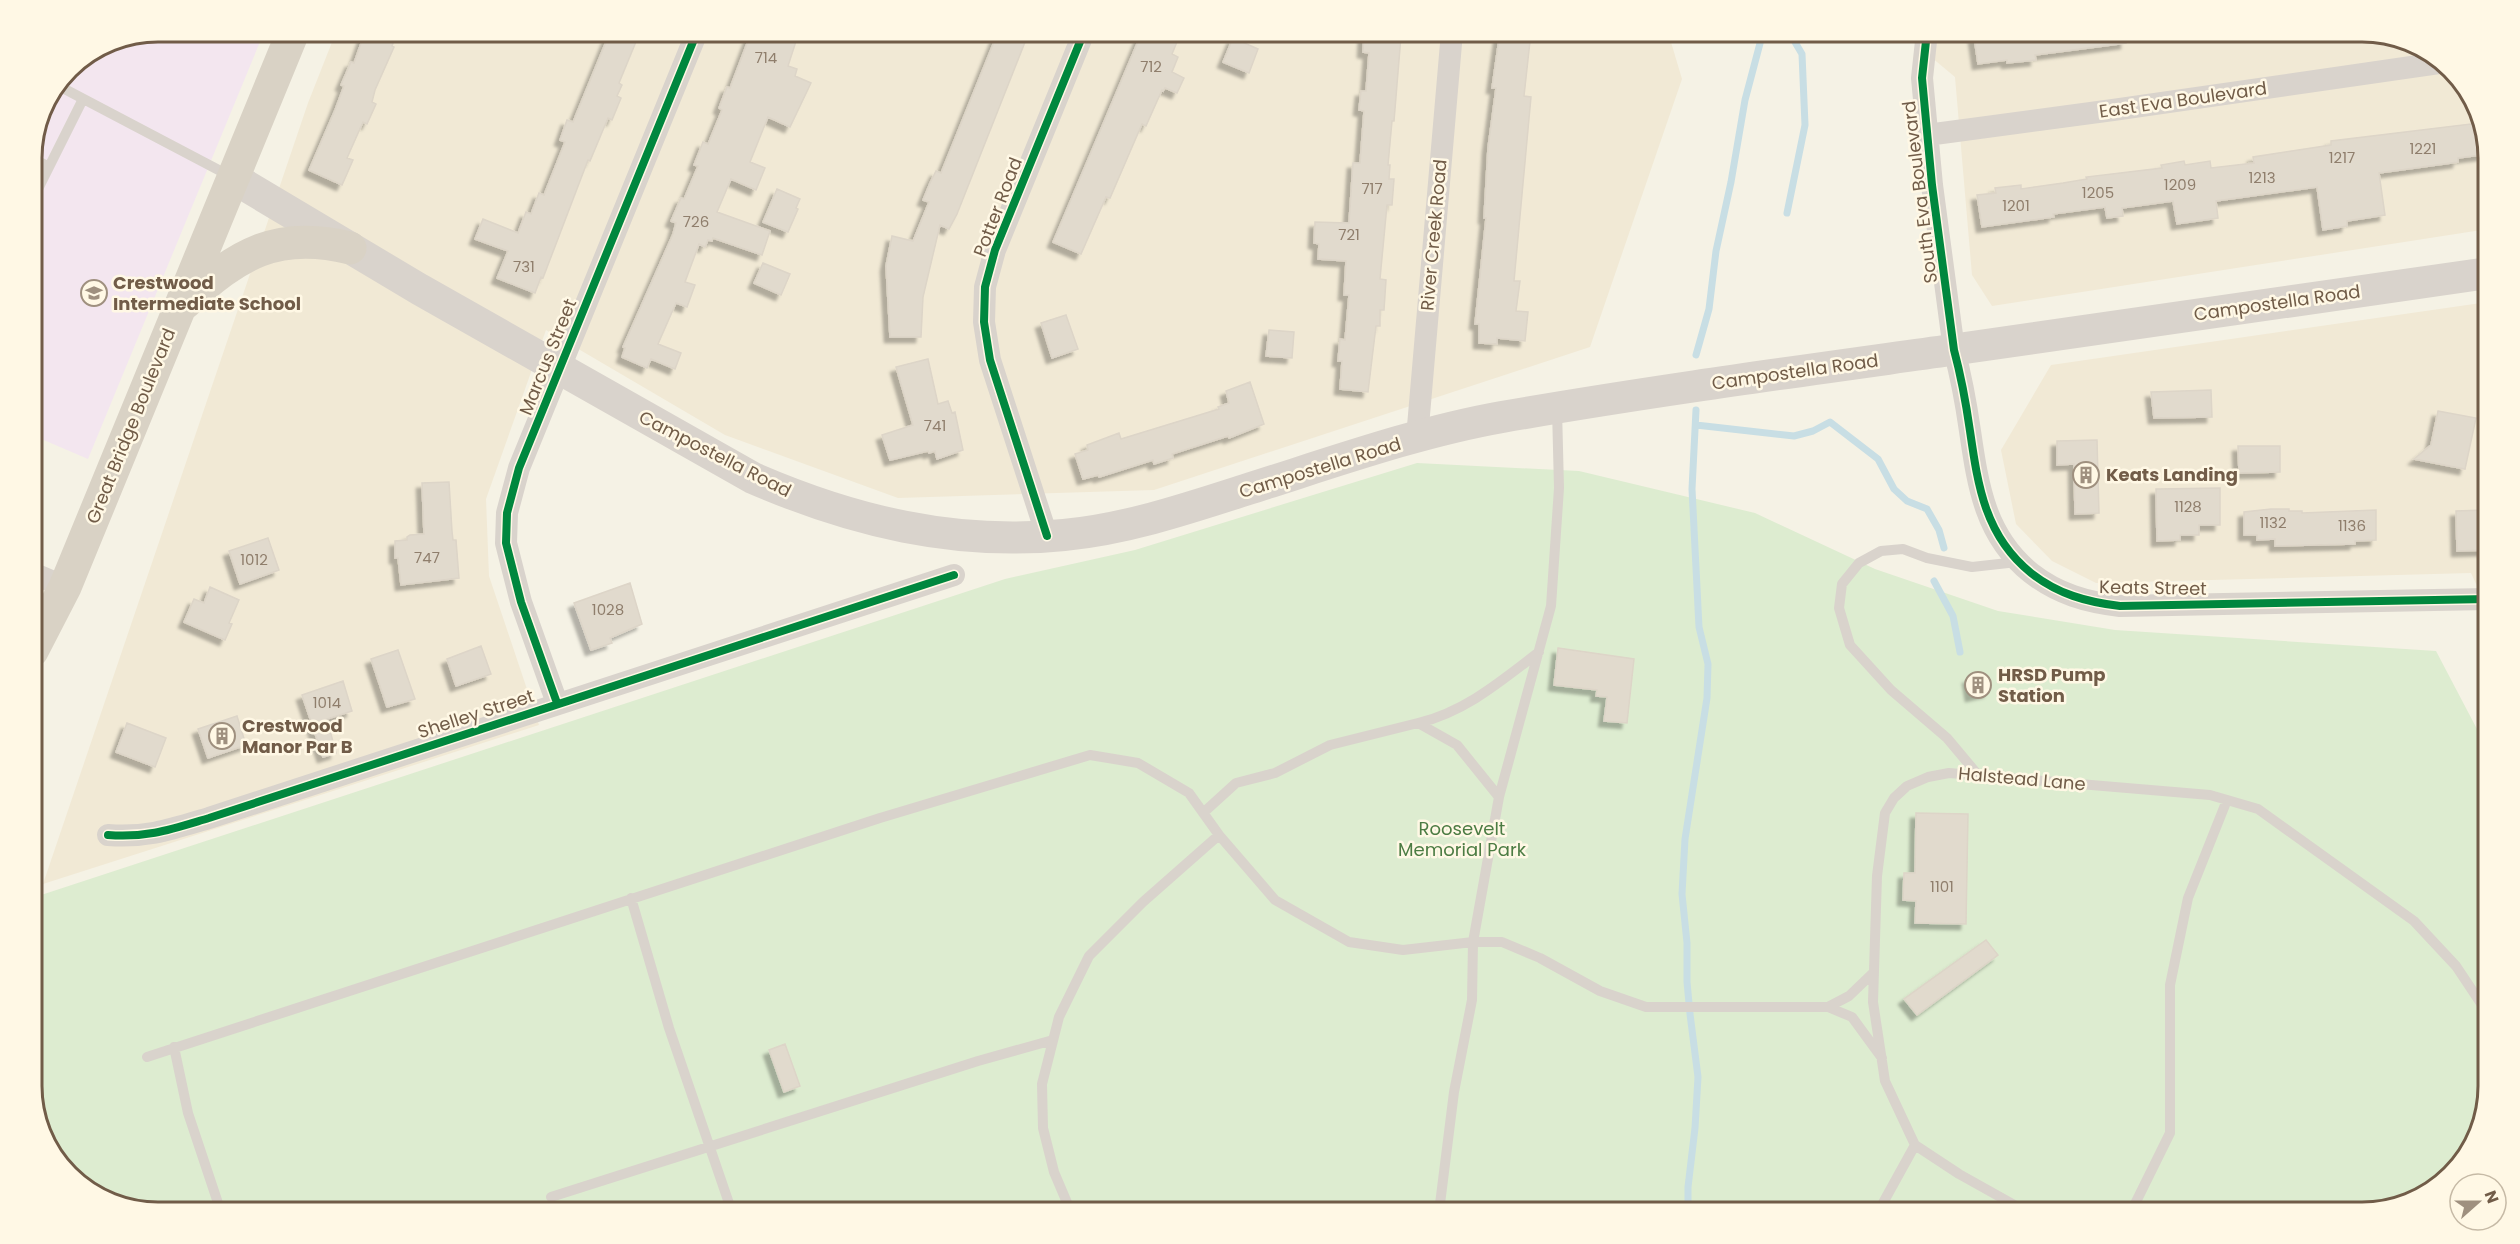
<svg xmlns="http://www.w3.org/2000/svg" width="2520" height="1244" font-family="Poppins,sans-serif">
	<style>
		.residential { fill: #f1e9d5 }
		.education { fill: #f3e6ef }
		.green { fill: #ddecd0 }
		.lines { fill: none; stroke-linecap: round; stroke-linejoin: round }
		.stream { stroke: #c8dee4; stroke-width: 7 }
		.building { fill: #e1dacd; stroke: #ddd5c8; stroke-width: 1.5; filter: url(#shadow) }
		.lane { stroke: #d9d3cc; stroke-width: 10 }
		.street { stroke: #d9d3cc; stroke-width: 22 }
		.secondary { stroke: #d9d3cc; stroke-width: 32 }
		.primary { stroke: #d9d2c5; stroke-width: 33 }
		.cycleway-casing { stroke: #fff8e5; stroke-width: 11 }
		.cycleway { stroke: #00873e; stroke-width: 8 }
		.labels { text-anchor: middle; stroke-width: 5; stroke-linejoin: round; paint-order: stroke }
		.number-label { font-size: 15px; fill: #8f7e6c }
		.street-label { font-size: 18px; fill: #715c48; stroke: #fff8e5 }
		.poi-label { font-size: 18px; font-weight: bold; fill: #715c48; stroke: #fff8e5; text-anchor: start }
		.park-label { font-size: 18px; fill: #4c7c43; stroke: #fff8e5 }
		.rim { fill: none; stroke: #715c48; stroke-width: 3 }
	</style>
	<defs>
		<filter id="shadow"><feDropShadow dx="-5.5" dy="5.5" stdDeviation="1.5" flood-color="#0004"/></filter>
	</defs>
	<rect width="100%" height="100%" fill="#f5f2e5"/>
	<path class="residential" d="M336 32H1668L1682 79 1590 347 1154 490 898 498 725 435 546 330 486 499 489 576 539 725 43 884 308 103Z
		M1901 32H2362L2418 44 2467 87 2488 150V229L1992 306 1972 275 1955 77Z
		M2488 302V610L2471 573 2096 583 2052 561 2016 524 2001 450 2051 365Z"/>
	<path class="education" d="M158 32H264L88 459 32 435V150L41 109 69 68 110 41Z"/>
	<path class="green" d="M1417 463 1579 471 1755 513 1875 569 1998 611 2115 630 2436 651 2488 750V1086L2476 1142 2432 1191 2362 1212H158L102 1200 53 1157 32 1095V898L1005 579 1135 550Z"/>
	<g class="lines">
		<path class="stream" d="M1787 213 1805 125 1802 54 1789 32
			M1696 355 1709 309 1716 251 1731 182 1745 100 1763 32
			M1696 425 1794 436 1813 431 1830 422 1878 459 1894 489 1907 501 1927 509 1939 530 1944 548
			M1934 581 1953 616 1960 652
			M1688 1212V1187L1695 1128 1698 1077 1690 1014 1687 982V943L1682 894 1685 839 1707 698 1708 664 1699 627 1692 489 1696 410"/>
	</g>
	<path class="building" d="M365 32H397L392 46 394 47 375 90 372 102 376 104 367 124 363 122 347 158 353 160 342 185 309 170 335 110 344 86 341 85 351 62 354 63Z
		M610 32H640L619 83 622 85 617 96 621 98 612 120 608 118 590 161 588 160 543 278 541 277 535 293 497 278 508 251 475 239 483 219 518 233 526 212 531 214 539 193 544 195 565 142 560 140 567 120 573 122Z
		M756 32H799L788 66 797 69 795 76 811 83 790 127 768 117 750 162 765 168 756 190 731 179 717 212 770 231 762 255 713 238 712 241 708 240 705 247 699 244 685 282 695 285 687 307 676 303 658 344 681 353 675 369 651 359 647 368 622 357 625 348 623 347 673 234 676 223 671 221 681 198 684 199 698 166 694 165 703 142 708 144 722 110 719 108 727 87 730 88 751 33 754 35Z
		M998 32H1029L957 214 949 229 940 225 923 297 921 337H890L886 266 892 236 913 241 929 202 923 200 930 183 936 171 941 173Z
		M1142 32H1181L1172 54 1178 57 1172 72 1184 78 1177 93 1165 88 1163 91 1162 90 1146 126 1142 124 1110 198 1106 197 1081 254 1053 242Z
		M1500 32H1531L1524 96 1531 97 1514 281H1520L1516 311 1528 312 1525 341 1497 338V344L1479 343V324H1475L1486 218H1484L1488 148 1496 88H1492Z
		M2016 32H2125L2126 43 2035 55 2036 60 2007 63V60L1978 64 1974 37Z
		M1364 33 1401 36 1394 121H1392L1388 165H1390L1389 179H1394L1392 205H1387L1380 279 1386 280 1384 310H1380V326H1376L1368 392 1340 389 1342 361H1338L1340 339 1345 340 1349 295H1344L1346 261 1318 259 1319 244 1314 243 1315 222 1349 223 1353 163H1360L1364 111 1359 110 1361 91H1366L1369 53 1363 52Z
		M1233 38 1258 49 1249 73 1223 62Z
		M2479 123 2488 154 2458 158V162L2379 173 2385 215 2347 221V226L2323 230 2317 187 2216 201 2218 218 2177 224 2173 201 2122 208 2123 216 2107 218 2105 207 2053 214 2054 217 1982 227 1977 195 1996 193 1995 188 2021 185V189L2063 183 2087 179 2086 177 2162 168 2161 165 2184 161 2185 165 2210 161 2211 168 2254 163 2253 157 2331 145V141Z
		M777 189 800 199 796 208 798 209 788 232 763 222Z
		M763 263 790 274 781 295 754 283Z
		M1066 315 1078 349 1052 358 1041 323Z
		M1269 330 1294 332 1292 358 1266 356Z
		M928 359 938 404 948 401 952 413 955 412 963 450 937 459 935 451 929 453 928 451 890 460 882 435 913 425 896 367Z
		M1250 382 1264 424 1229 438 1228 436 1172 454 1173 458 1154 464 1153 460 1099 477 1098 475 1083 479 1075 454 1088 450 1087 445 1119 433 1121 439 1219 409 1218 407 1229 403 1226 391Z
		M2211 390 2212 417 2154 418 2151 392Z
		M2438 411 2476 418 2465 469 2414 459 2431 445Z
		M2097 440 2099 513 2075 514 2074 464 2057 465V441Z
		M2238 446H2280V472L2239 473Z
		M449 482 452 531 453 540H456L459 578 401 585 398 558H395V541L407 540V537L410 535 424 534 422 483Z
		M2220 488V525H2199V535H2180V540L2157 541 2156 489Z
		M2271 509H2289V511H2302V513L2376 510V540L2355 541V544L2275 546V539L2257 540V535H2244V512Z
		M2485 510V522H2488V550L2457 551 2456 511Z
		M268 538 279 570 240 584 229 551Z
		M630 583 642 624 610 638 612 643 591 650 574 603Z
		M210 587 239 600 229 623 232 624 225 640 184 622 194 599 204 603Z
		M481 646 491 674 456 686 447 659Z
		M1558 648 1634 659 1627 723 1604 721 1607 697 1596 696 1597 690 1554 685Z
		M398 650 415 699 387 707 371 659Z
		M1986 675 1989 692 1971 696 1968 678Z
		M343 681 352 711 327 719 336 753 323 757 302 695Z
		M237 716 246 745 208 758 198 729Z
		M127 723 166 738 155 767 116 752Z
		M1916 813 1968 814 1966 924 1915 923 1916 901 1903 900 1904 873H1915Z
		M1986 940 1998 955 1917 1015 1904 999Z
		M785 1044 800 1086 784 1092 769 1050Z"/>
	<g class="lines">
		<path class="lane" d="M57 85 230 176
			M32 158 49 167
			M32 201 83 99
			M1418 723C1465 712 1501 681 1539 652
			M1978 775 1947 738 1891 690 1850 645 1839 608 1842 584 1859 563 1881 551 1903 549 1927 558 1972 567 2017 562
			M1499 797 1551 606 1559 488 1557 409
			M1203 813 1236 783 1275 773 1330 745 1418 723 1457 745 1499 797 1473 942 1472 1000 1454 1092 1439 1212
			M631 898 669 1028 732 1212
			M1828 1007 1849 996 1874 972
			M174 1047 188 1113 221 1212
			M147 1057 880 818 1090 755 1138 763 1189 793 1219 835 1275 900 1349 942 1403 950 1473 942H1502L1540 958 1600 991 1646 1007H1828L1852 1017 1882 1058
			M551 1197 978 1061 1053 1040
			M1071 1212 1054 1172 1043 1128 1042 1084 1059 1017 1089 956 1143 902 1219 835
			M1878 1212 1915 1145
			M2027 1212 1959 1174 1915 1145 1885 1081 1873 1002 1877 876 1885 813 1894 798 1907 786 1928 777 1949 773 2210 795 2258 809 2414 921 2456 966 2488 1014
			M2131 1212 2170 1133V985L2188 898 2227 800"/>
		<path class="street" d="M1927 32 1922 78 1932 185 1954 350C1961 376 1966 403 1970 431 1978 486 1985 536 2031 573 2058 594 2086 602 2120 606L2488 599
			M1927 135 2113 110 2439 63
			M1417 438 1452 32
			M1047 536 990 360 984 322 985 287 995 250 1084 32
			M32 573 65 587
			M557 703 521 602 506 543 507 513 519 468 697 32
			M108 835C148 838 172 829 209 818L954 575"/>
		<path class="secondary" d="M233 178 419 289 753 478C852 521 955 546 1064 535 1126 529 1186 509 1245 490 1328 464 1417 432 1502 417 1651 391 1801 371 1951 350 2130 325 2309 299 2488 273"/>
		<path class="primary" d="M185 303C237 254 277 230 350 248
			M32 651 65 587 293 32"/>
		<defs>
			<path id="cycleway" d="M1927 32 1922 78 1932 185 1954 350C1961 376 1966 403 1970 431 1978 486 1985 536 2031 573 2058 594 2086 602 2120 606L2488 599
				M1047 536 990 360 984 322 985 287 995 250 1084 32
				M557 703 521 602 506 543 507 513 519 468 697 32
				M108 835C148 838 172 829 209 818L954 575"/>
		</defs>
		<use href="#cycleway" class="cycleway-casing"/>
		<use href="#cycleway" class="cycleway"/>
	</g>
	<defs>
		<symbol id="school-ring" viewBox="-11 -11 22 22"><circle r="9.5" fill="#fff8e5" stroke="#9f907f" stroke-width="1.5"/><path d="M0-5L7-2L0 1L-7-2ZM-4 1L0 2.5L4 1V4Q0 6-4 4Z" fill="#9f907f"/></symbol>
		<symbol id="building-ring" viewBox="-11 -11 22 22"><circle r="9.5" fill="#fff8e5" stroke="#9f907f" stroke-width="1.5"/><path d="M-4-6H4V6H1V3H-1V6H-4ZM-2.5-4.3h1.7v1.8h-1.7ZM.8-4.3h1.7v1.8H.8ZM-2.5-1h1.7V.8h-1.7ZM.8-1h1.7V.8H.8Z" fill="#9f907f"/></symbol>
	</defs>
	<g fill-rule="evenodd">
		<use href="#school-ring" x="79" y="278" width="30" height="30"/>
		<use href="#building-ring" x="2071" y="460" width="30" height="30"/>
		<use href="#building-ring" x="1963" y="670" width="30" height="30"/>
		<use href="#building-ring" x="207" y="721" width="30" height="30"/>
	</g>
	<g class="labels">
		<g class="number-label">
			<text x="766" y="63">714</text>
			<text x="1151" y="72">712</text>
			<text x="2423" y="154">1221</text>
			<text x="2342" y="163">1217</text>
			<text x="2262" y="183">1213</text>
			<text x="2180" y="190">1209</text>
			<text x="1372" y="194">717</text>
			<text x="2098" y="198">1205</text>
			<text x="2016" y="211">1201</text>
			<text x="696" y="227">726</text>
			<text x="1349" y="240">721</text>
			<text x="524" y="272">731</text>
			<text x="935" y="431">741</text>
			<text x="2188" y="512">1128</text>
			<text x="2273" y="528">1132</text>
			<text x="2352" y="531">1136</text>
			<text x="427" y="563">747</text>
			<text x="254" y="565">1012</text>
			<text x="608" y="615">1028</text>
			<text x="327" y="708">1014</text>
			<text x="1942" y="892">1101</text>
		</g>
		<g class="street-label">
			<text transform="translate(2183 100) rotate(-8)" y="6">East Eva Boulevard</text>
			<text transform="translate(1920 192) rotate(-97)" y="6">South Eva Boulevard</text>
			<text transform="translate(998 207) rotate(-69)" y="6">Potter Road</text>
			<text transform="translate(1434 235) rotate(-85)" y="6">River Creek Road</text>
			<text transform="translate(2277 303) rotate(-8)" y="6">Campostella Road</text>
			<text transform="translate(548 357) rotate(-68)" y="6">Marcus Street</text>
			<text transform="translate(1795 372) rotate(-8)" y="6">Campostella Road</text>
			<text transform="translate(131 426) rotate(-68)" y="6">Great Bridge Boulevard</text>
			<text transform="translate(715 454) rotate(27)" y="6">Campostella Road</text>
			<text transform="translate(1320 468) rotate(-17)" y="6">Campostella Road</text>
			<text transform="translate(2153 588) rotate(1)" y="6">Keats Street</text>
			<text transform="translate(476 714) rotate(-18)" y="6">Shelley Street</text>
			<text transform="translate(2022 779) rotate(5)" y="6">Halstead Lane</text>
		</g>
		<g class="poi-label">
			<text x="113" y="289">Crestwood<tspan x="113" dy="21">Intermediate School</tspan></text>
			<text x="2106" y="481">Keats Landing</text>
			<text x="1998" y="681">HRSD Pump<tspan x="1998" dy="21">Station</tspan></text>
			<text x="242" y="732">Crestwood<tspan x="242" dy="21">Manor Par B</tspan></text>
		</g>
		<g class="park-label">
			<text x="1462" y="835">Roosevelt<tspan x="1462" dy="21">Memorial Park</tspan></text>
		</g>
	</g>
	<path d="M0 0H2520V1244H0ZM158 42H2362A116 116 0 0 1 2478 158V1086A116 116 0 0 1 2362 1202H158A116 116 0 0 1 42 1086V158A116 116 0 0 1 158 42Z" fill="#fff8e5" fill-rule="evenodd"/>
	<path class="rim" d="M158 42H2362A116 116 0 0 1 2478 158V1086A116 116 0 0 1 2362 1202H158A116 116 0 0 1 42 1086V158A116 116 0 0 1 158 42Z"/>
	<g transform="translate(2478 1202) rotate(69)"><circle r="28" fill="#fff8e5" stroke="#c6baa6" stroke-width="1.5"/>
	<path d="M0-4.5L10 22L0 15L-10 22Z" fill="#9f907f"/>
	<text y="-9" font-size="16" font-weight="bold" text-anchor="middle" fill="#715c48">N</text>
	</g>
</svg>
